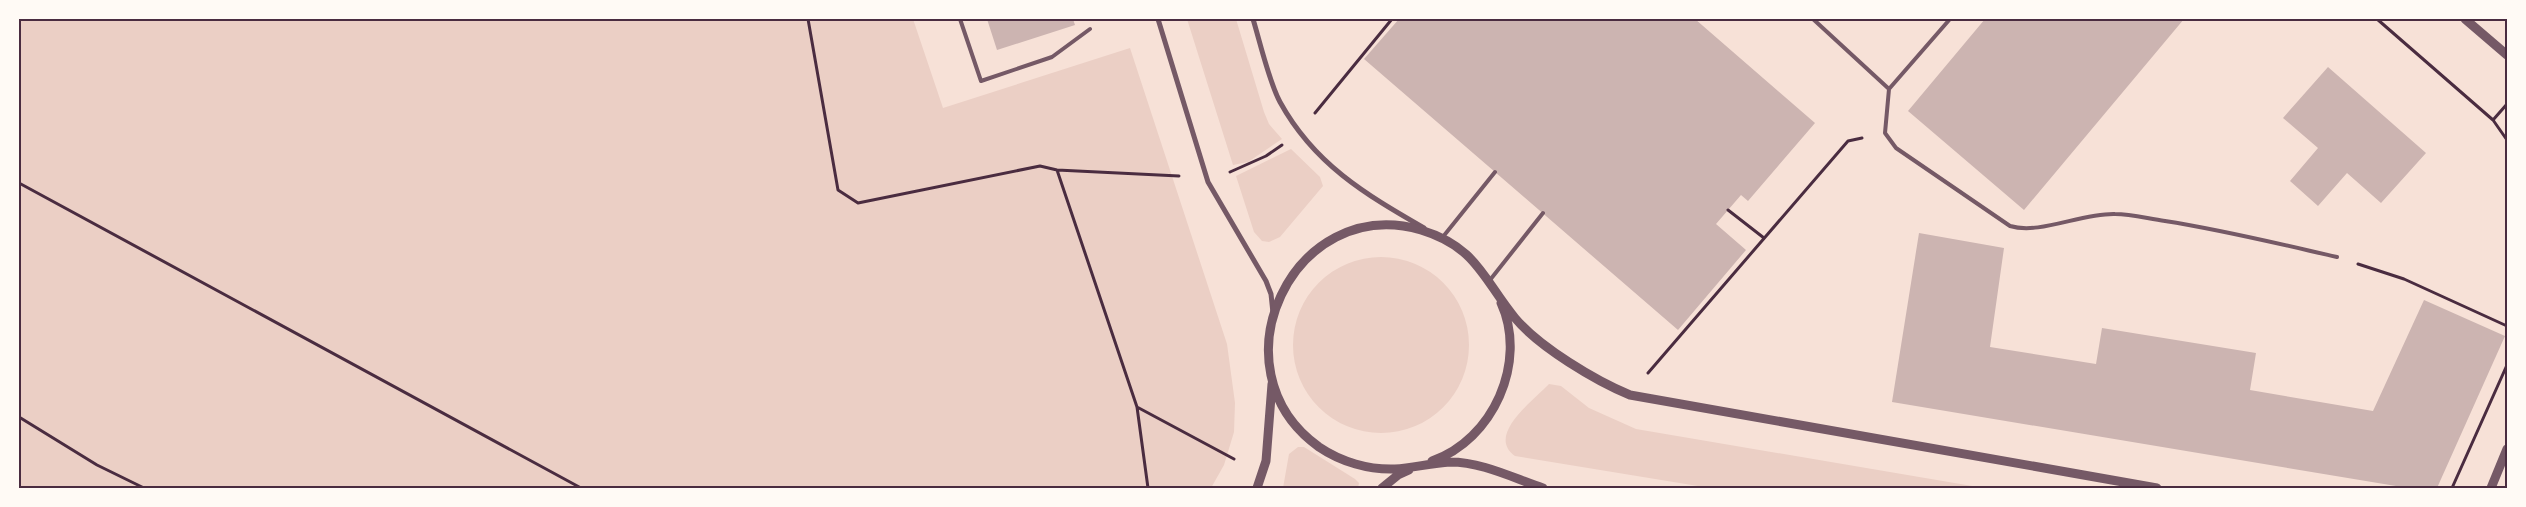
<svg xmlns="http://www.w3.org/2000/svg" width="2526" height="507" font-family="'DM Sans',sans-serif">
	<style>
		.green { fill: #ebcfc5 }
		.building { fill: #ccb4b1 }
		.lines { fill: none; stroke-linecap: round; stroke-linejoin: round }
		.path { stroke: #4a2c40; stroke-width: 3 }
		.service { stroke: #755966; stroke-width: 4 }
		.minor { stroke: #755966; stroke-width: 5 }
		.tertiary { stroke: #755966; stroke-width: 9 }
		.neatline { fill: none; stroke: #4a2c40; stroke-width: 2 }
	</style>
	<rect width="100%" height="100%" fill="#f7e1d7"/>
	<path class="green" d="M19 19H913L943 108 1130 48 1227 344 1235 403 1234 432 1224 465 1211 488H19Z
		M1187 19H1236L1264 112 1269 124 1282 139 1248 162 1233 165Z
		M1291 149 1320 177 1323 186 1280 237 1269 242 1262 241 1254 232 1236 176Z
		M1293 345a88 88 0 1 1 176 0a88 88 0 1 1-176 0Z
		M1549 384 1561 386 1589 408 1636 429 1984 488H1710L1515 456C1486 435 1532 402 1549 384Z
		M1298 447H1304L1355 479 1359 483 1358 488H1283L1289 454Z"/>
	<path class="building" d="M987 19H1073L1075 25 997 50Z
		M1399 19H1695L1815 123 1748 201 1741 195 1716 224 1746 250 1678 330 1364 59Z
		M1985 19H2184L2024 210 1908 111Z
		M2328 67 2426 153 2381 203 2347 173 2318 206 2290 181 2318 148 2283 118Z
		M1919 233 2004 248 1990 347 2096 364 2102 328 2256 353 2250 390 2373 411 2424 300 2505 336 2437 488H2408L1892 402Z"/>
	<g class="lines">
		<path class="path" d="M808 19 838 190 858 203 1040 166 1057 170 1179 176
			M2377 19 2493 120
			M2507 104 2493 120 2507 140
			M1315 113 1392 19
			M1057 170 1137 407 1148 488
			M1230 172 1266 156 1282 145
			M19 183 581 488
			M1728 210 1764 238
			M2358 264 2404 279 2507 326
			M1648 373 1848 141 1862 138
			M1137 407 1234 459
			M19 417 97 465 144 488
			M2452 488 2507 365"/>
		<path class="service" d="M960 19 981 81 1052 57 1090 29
			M1813 19 1889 89 1950 19
			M1889 89 1885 133 1896 148 2010 226C2040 235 2081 213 2115 214 2132 214 2149 219 2165 221 2223 230 2280 244 2337 257
			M1442 238 1495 172
			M1490 280 1543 213"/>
		<path class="minor" d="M1158 19 1208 182 1266 281 1271 294 1273 313
			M1253 19C1260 42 1269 82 1280 102 1314 164 1365 194 1424 228"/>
		<path class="tertiary" d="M2465 19 2507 55
			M1432 461C1493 440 1528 362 1501 303
			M1257 488 1266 461 1272 384
			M1382 488 1398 475 1409 470
			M1543 488C1513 478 1482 462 1450 462 1431 463 1413 468 1395 469 1369 470 1341 462 1319 447 1210 369 1293 193 1421 230 1477 247 1483 279 1515 318 1539 347 1596 381 1630 395L2157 488
			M2491 488 2507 449"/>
	</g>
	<rect width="2526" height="507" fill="none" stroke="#fffaf5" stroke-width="40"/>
	<rect x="20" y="20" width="2486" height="467" class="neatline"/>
</svg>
